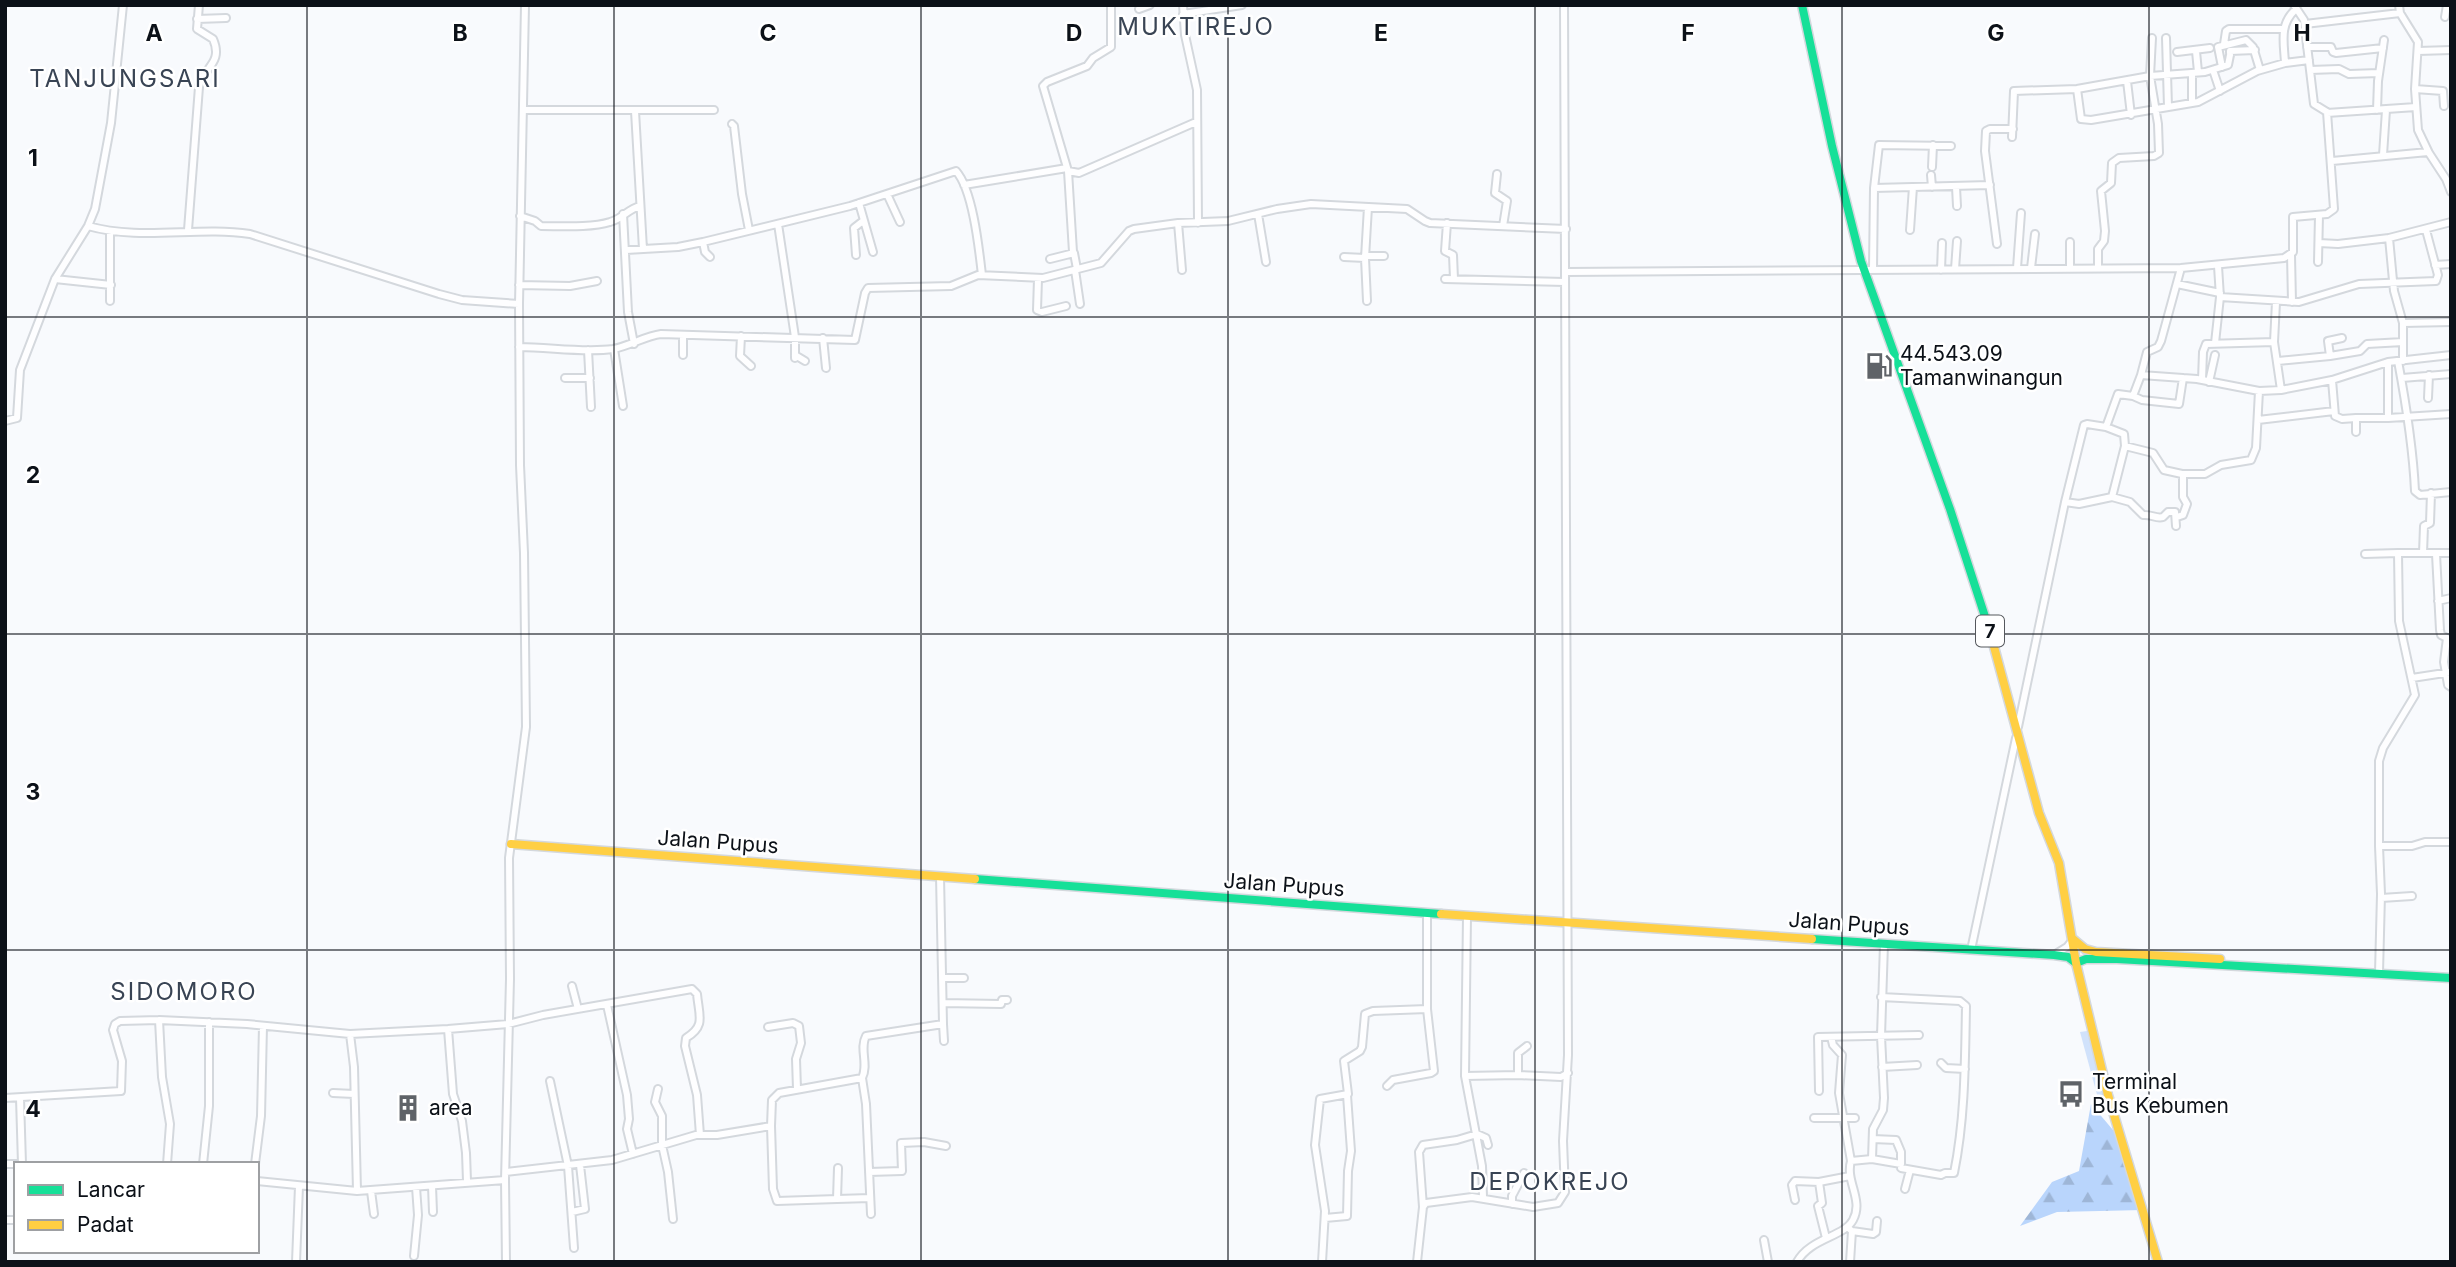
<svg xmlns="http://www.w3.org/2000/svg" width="2456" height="1267" font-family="Inter,sans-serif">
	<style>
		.forest { fill: url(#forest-firs) }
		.green { fill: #d1e2fb }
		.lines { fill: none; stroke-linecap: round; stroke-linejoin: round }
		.street-casing { stroke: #d4d8dd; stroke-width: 10 }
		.fast-casing { stroke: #d4d8dd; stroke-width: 11 }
		.slow-casing { stroke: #d4d8dd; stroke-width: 11 }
		.street { stroke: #fefeff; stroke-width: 6 }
		.fast { stroke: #16e098; stroke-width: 8 }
		.slow { stroke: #ffcf43; stroke-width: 8 }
		.grid { fill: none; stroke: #0c1118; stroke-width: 2; stroke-opacity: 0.55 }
		.labels { text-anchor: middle; stroke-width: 5; stroke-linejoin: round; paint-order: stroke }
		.shield { fill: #fff; stroke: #55585d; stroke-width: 2 }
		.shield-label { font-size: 19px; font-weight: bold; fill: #0c1118 }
		.poi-label { font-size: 21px; fill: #0c1118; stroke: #fff; text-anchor: start }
		.street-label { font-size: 21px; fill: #0c1118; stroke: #fff }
		.quarter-label { font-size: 24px; letter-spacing: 2px; fill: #394454; stroke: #fff }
		.grid-label { font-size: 23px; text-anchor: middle; font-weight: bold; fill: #0c1118; stroke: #fff; stroke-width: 5; stroke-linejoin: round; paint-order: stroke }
	</style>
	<defs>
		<pattern id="forest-firs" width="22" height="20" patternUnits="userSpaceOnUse" patternTransform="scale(1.75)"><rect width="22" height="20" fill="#b9d5fc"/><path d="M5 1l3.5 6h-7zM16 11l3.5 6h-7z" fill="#9eb6d7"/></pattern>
	</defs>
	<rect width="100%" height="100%" fill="#f8fafd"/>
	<path class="forest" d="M2091 1104 2124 1143 2143 1210 2057 1212 2020 1226 2052 1182 2079 1171Z"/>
	<path class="green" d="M2087 1031 2106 1100 2099 1102 2080 1032Z"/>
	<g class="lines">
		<defs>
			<path id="street" d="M1111 5V47L1093 58 1087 66 1047 82 1043 86 1068 171 1079 173 1196 122
				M1183 5 1185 35 1197 90 1198 223
				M2399 5 2400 13 2418 42 2415 89 2418 130 2429 153 2446 179 2451 192
				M1139 9 1150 5
				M1183 14 1242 5
				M2445 17 2447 5
				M197 19 226 18
				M2305 24 2400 13
				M2166 38 2168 107
				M2224 44 2226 31 2229 29H2283
				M2307 47H2331L2333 52 2336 53 2383 48
				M2196 51 2198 72
				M2418 51 2451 50
				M2177 52 2210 48
				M2230 53V51L2255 50
				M2285 63C2284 43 2279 25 2295 10
				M2222 67 2218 47 2246 40 2253 47 2260 70
				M2213 70 2220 91
				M2310 70 2339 69 2349 74 2379 73
				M2127 81 2131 115
				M2077 89 2081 119 2091 120 2198 102 2257 71 2285 63 2309 60
				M2415 89 2443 91 2444 106
				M2192 103V73
				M524 110H714
				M2377 110 2378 81 2384 40
				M635 111 643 249
				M2327 113 2416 107
				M732 124 734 126 742 194 749 230
				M2012 137 2014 91 2077 89 2150 76 2205 72 2228 65 2230 55
				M2383 155 2386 110
				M2332 161 2428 152
				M1932 167 1933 145
				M1068 171 1073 252
				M1497 174 1495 193 1507 201 1503 226
				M1931 175 1932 187
				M964 185 1067 168
				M1956 187 1957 206
				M1874 188 1990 185
				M887 194 900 222
				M859 203 873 252
				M623 214 628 312 634 344
				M1258 214 1266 262
				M520 216 535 221 541 226C561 226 591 228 610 222 622 219 628 209 640 206
				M1178 223 1182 270
				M1447 223 1445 251 1453 255 1454 279
				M778 224 795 337V358
				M88 226C141 241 197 226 250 234L439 294 462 300 519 304
				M188 230 199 87C202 68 224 64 213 39L197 29 199 5
				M1910 230 1913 187
				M110 232V301
				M703 242 705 252 710 257
				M2319 243 2338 244 2389 238
				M1997 244 1985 151 1986 131 1990 129H2013
				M626 250 678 247 703 242 850 206 956 171C973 190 979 249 982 275
				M856 255 854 228 863 221
				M2291 255 2292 302
				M1366 256H1384
				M1344 257 1365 258
				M1050 259 1074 253 1077 269
				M2318 262 2319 215
				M2435 265 2451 264
				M2098 267V249L2104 241 2105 231 2101 191 2111 183 2112 163 2119 158 2154 156 2159 153 2158 124 2150 76 2152 38
				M2017 268 2021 213
				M2031 268 2035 234
				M2070 268V242
				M1873 269 1874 188 1879 145 1951 146
				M1955 269 1957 241
				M1075 270 1080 304
				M1941 270 1942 243
				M1565 272 2181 268 2284 258 2293 252V217L2327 214 2334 209 2327 112 2314 104 2304 20 2294 5
				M55 279 111 285
				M1038 279 1037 310 1042 312 1066 306
				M1445 279 1565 282
				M2177 284 2220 293
				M519 285 570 286 597 281
				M2220 297 2299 302 2359 284 2436 281 2438 275 2426 230
				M1367 301 1365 258 1368 207
				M2276 302 2274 342 2281 390
				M2403 323 2451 322
				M683 335V355
				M741 336 740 356 751 366
				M823 338 826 368
				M2215 343 2220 297 2218 266
				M519 347C550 347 583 353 613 349 630 346 645 336 661 334L855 340 865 293 868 288 951 286 978 275 1043 278 1101 263 1129 231 1134 229 1178 223 1228 221 1277 209 1311 204 1407 209 1425 221 1430 223 1566 229
				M614 349 623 406
				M588 350 591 407
				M795 355 805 361
				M2330 356 2360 351 2367 344 2403 342
				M2278 361 2330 356 2328 341 2342 338
				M2398 361C2406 404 2413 447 2415 491L2420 495 2451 492
				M2403 361V323L2394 291 2389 238 2451 222
				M2388 362V418L2451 414
				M2141 375 2147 352 2158 347 2161 341 2181 268
				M565 378H590
				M2402 378 2451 374
				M2202 380 2203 352 2206 344 2274 342
				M2332 380 2335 416 2342 419 2356 418V432
				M2209 382 2215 355
				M2133 396 2142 400 2179 404 2183 378
				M2428 398 2429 375
				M2356 418H2388
				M2258 420 2334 411
				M5 421 17 418 20 370 55 279 88 226 95 209 111 123 123 5
				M2106 427 2124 434 2125 446
				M2112 497 2130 502 2143 515C2151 514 2156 519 2163 517L2168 512H2175L2176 526
				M2065 502 2079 504 2112 497 2125 446 2153 453 2164 470 2182 474H2205L2221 465 2251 460 2256 448 2259 391
				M2177 517 2183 515 2187 504 2183 497V474
				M2423 553 2424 526 2430 523 2431 493
				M2365 554 2398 553
				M2436 554 2440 630 2441 635 2447 638 2444 662 2448 685 2451 687
				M2438 601 2451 598
				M2412 678 2451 672
				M2018 727 2065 502 2084 425 2087 424 2106 427 2118 394 2133 396 2141 375 2197 379 2259 391 2281 390 2332 380 2388 362 2451 355
				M2379 846H2412L2425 842H2451
				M2381 898 2412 896
				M1467 916 1465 1076 1482 1166 1483 1197
				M1971 950 2016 738
				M2054 955 2067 947 2071 942
				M2379 973 2381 894 2379 846V761L2383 748 2415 695 2399 621 2398 553H2451
				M942 978H964
				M572 986 578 1009
				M1881 997 1960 1001 1966 1006C1965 1062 1965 1119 1954 1173H1945L1941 1175 1901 1168
				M943 1003 1001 1004 1002 1000H1007
				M607 1005 627 1095 629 1119 627 1129 633 1154
				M159 1020 162 1077 170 1124 167 1164
				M943 1024 944 1041
				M768 1027 793 1023 799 1026 801 1043 796 1059 797 1089
				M448 1029 453 1094 462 1121 466 1153 467 1181
				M350 1034 354 1067 357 1191
				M1831 1037 1833 1045 1842 1055 1839 1093 1851 1161
				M1941 1063 1946 1068 1965 1069
				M1882 1067 1917 1065
				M1518 1075V1053L1527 1046
				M1465 1076 1518 1075 1561 1077 1568 1073
				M862 1078 866 1104 871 1214
				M550 1081 568 1166 574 1248
				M1387 1086 1393 1080 1431 1073 1434 1071 1427 1009V913
				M658 1089 655 1102 662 1116V1145L668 1172 673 1219
				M1819 1091 1818 1037 1919 1035
				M333 1093 354 1094
				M5 1098 121 1091 122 1061 113 1030 115 1024 120 1021 159 1020 247 1024 350 1034 448 1029 508 1024 543 1015 692 989 697 994C699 1016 706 1026 686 1038L685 1046 697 1095 700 1135
				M20 1098 22 1164
				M1814 1118H1855
				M771 1126 773 1189 777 1201 837 1199
				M1872 1159 1873 1129 1883 1110 1884 1098 1881 1036 1884 944
				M5 1164H16
				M203 1164 209 1106V1022
				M255 1164 261 1116 263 1026
				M838 1168 837 1199 870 1198
				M506 1172 612 1160 696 1135H717L771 1126 772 1100 779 1093 862 1078C869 1064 859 1049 866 1036L943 1024 940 876
				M869 1172 902 1171 901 1143 924 1142 946 1146
				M257 1181 357 1191 505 1180
				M1819 1182 1822 1203 1818 1206 1826 1238
				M432 1186 433 1212
				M1905 1189 1910 1170
				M371 1191 374 1214
				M1795 1200 1792 1185 1795 1181 1819 1182 1850 1176
				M1512 1204V1196L1524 1173
				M1423 1207 1419 1152 1423 1145 1457 1140 1477 1134 1486 1138 1488 1145
				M572 1212 585 1209 580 1165
				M1325 1218 1347 1216 1348 1171 1351 1151 1347 1095
				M5 1220H16
				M1847 1227 1852 1231 1873 1234 1876 1232 1877 1221
				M1764 1240 1768 1262
				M414 1256 418 1215 416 1187
				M296 1262 299 1186
				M506 1262 505 1180 510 979 509 858 526 727 524 553 520 465 519 304 525 5
				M1322 1262 1325 1211 1315 1145 1320 1099 1348 1094 1344 1061 1360 1051 1362 1047 1365 1014 1373 1011 1427 1009
				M1417 1262 1423 1207 1426 1203 1472 1197 1533 1207 1558 1203 1565 1192 1563 1141 1568 1055 1564 5
				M1797 1262C1810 1238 1844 1237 1853 1220 1864 1200 1845 1181 1851 1161L1872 1159 1901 1164V1152L1896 1140 1873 1139
				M1850 1262 1852 1231"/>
			<path id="fast" d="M1802 5 1832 146 1861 261 1950 509 1990 632
				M975 879 1441 914
				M1812 939 2054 955 2068 957 2076 963 2086 959H2117L2451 978"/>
			<path id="slow" d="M1990 632 2039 813 2059 863 2076 963 2108 1095 2158 1262
				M511 844 975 879
				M1441 914 1812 939
				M2073 939 2085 949 2096 952 2220 959"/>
		</defs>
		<use href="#street" class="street-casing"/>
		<use href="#fast" class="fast-casing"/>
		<use href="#slow" class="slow-casing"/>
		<use href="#street" class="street"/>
		<use href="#fast" class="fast"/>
		<use href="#slow" class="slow"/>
	</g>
	<path class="grid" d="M307 5V1262M614 5V1262M921 5V1262M1228 5V1262M1535 5V1262M1842 5V1262M2149 5V1262M5 317H2451M5 634H2451M5 950H2451"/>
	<defs>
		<symbol id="fuel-bare" viewBox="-9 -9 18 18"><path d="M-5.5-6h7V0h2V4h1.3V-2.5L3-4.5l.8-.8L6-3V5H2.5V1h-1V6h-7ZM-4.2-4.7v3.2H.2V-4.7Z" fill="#5f6368" stroke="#fff" stroke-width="2.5" paint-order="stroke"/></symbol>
		<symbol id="bus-bare" viewBox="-9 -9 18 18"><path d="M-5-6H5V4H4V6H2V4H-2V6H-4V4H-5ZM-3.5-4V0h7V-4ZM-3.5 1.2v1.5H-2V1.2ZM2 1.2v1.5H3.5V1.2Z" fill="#5f6368" stroke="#fff" stroke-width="2.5" paint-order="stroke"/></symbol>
		<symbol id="building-bare" viewBox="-9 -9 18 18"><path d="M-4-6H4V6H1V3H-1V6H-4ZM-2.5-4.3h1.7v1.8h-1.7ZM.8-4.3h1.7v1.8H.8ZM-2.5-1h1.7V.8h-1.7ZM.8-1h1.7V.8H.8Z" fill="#5f6368" stroke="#fff" stroke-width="2.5" paint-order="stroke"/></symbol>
	</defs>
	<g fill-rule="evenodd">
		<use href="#fuel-bare" x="1860" y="347" width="38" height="38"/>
		<use href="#bus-bare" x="2052" y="1075" width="38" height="38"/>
		<use href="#building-bare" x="389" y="1089" width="38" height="38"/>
	</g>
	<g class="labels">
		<rect class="shield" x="1976" y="615.5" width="28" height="31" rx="5"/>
		<g class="shield-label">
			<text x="1990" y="638">7</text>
		</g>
		<g class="poi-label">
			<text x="1900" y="361">44.543.09<tspan x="1900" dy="24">Tamanwinangun</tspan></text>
			<text x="2092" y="1089">Terminal<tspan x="2092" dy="24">Bus Kebumen</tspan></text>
			<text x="429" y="1115">area</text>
		</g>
		<g class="street-label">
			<text transform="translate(718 842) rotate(4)" y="7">Jalan Pupus</text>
			<text transform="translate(1284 885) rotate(4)" y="7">Jalan Pupus</text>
			<text transform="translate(1849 924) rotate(4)" y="7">Jalan Pupus</text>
		</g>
		<g class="quarter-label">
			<text x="1196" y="35">MUKTIREJO</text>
			<text x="125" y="87">TANJUNGSARI</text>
			<text x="184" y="1000">SIDOMORO</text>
			<text x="1550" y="1190">DEPOKREJO</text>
		</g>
	</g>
	<g class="grid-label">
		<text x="154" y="41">A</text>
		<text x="460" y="41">B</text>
		<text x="768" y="41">C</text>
		<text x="1074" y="41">D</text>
		<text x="1381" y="41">E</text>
		<text x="1688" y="41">F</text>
		<text x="1996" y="41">G</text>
		<text x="2302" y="41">H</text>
		<text x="33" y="166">1</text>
		<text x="33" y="483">2</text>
		<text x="33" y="800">3</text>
		<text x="33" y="1117">4</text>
	</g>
	<rect width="2456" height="1267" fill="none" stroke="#0c1118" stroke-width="14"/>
	<rect x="14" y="1162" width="245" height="91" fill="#ffffff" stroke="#9ea0a3" stroke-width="2"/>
	<rect x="28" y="1185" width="35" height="10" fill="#16e098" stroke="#9ea0a3" stroke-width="2"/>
	<text x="77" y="1197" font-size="21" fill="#0c1118">Lancar</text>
	<rect x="28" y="1220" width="35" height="10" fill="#ffcf43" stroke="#9ea0a3" stroke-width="2"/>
	<text x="77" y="1232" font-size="21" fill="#0c1118">Padat</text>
</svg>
